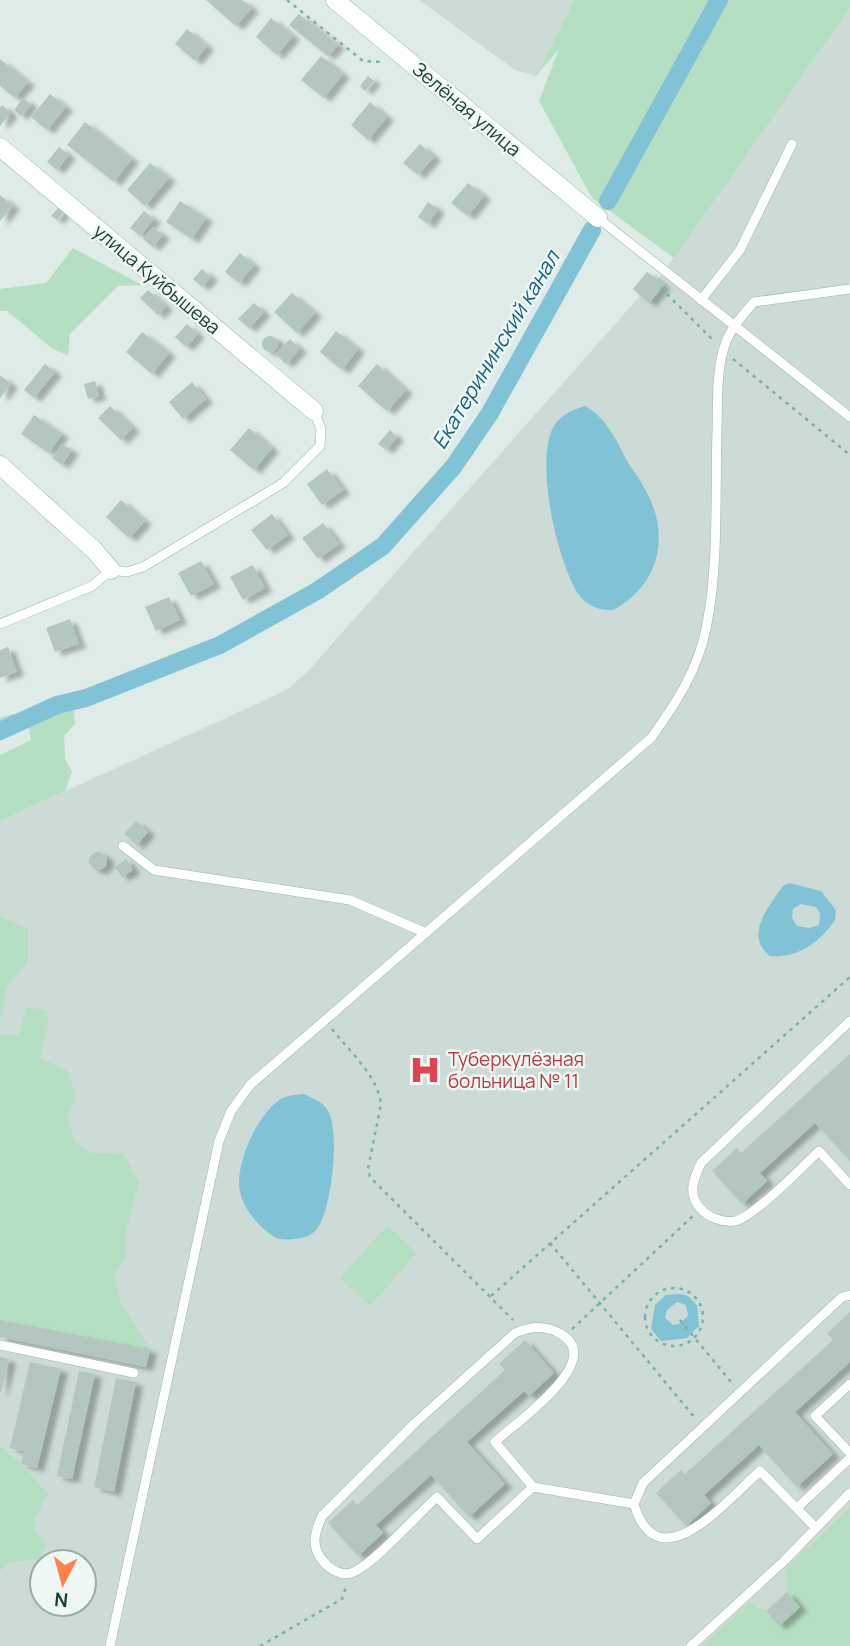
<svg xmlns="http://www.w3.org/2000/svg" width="850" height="1646" viewBox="0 0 850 1646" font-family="Manrope,sans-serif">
	<defs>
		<filter id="shadow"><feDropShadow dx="7" dy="4" stdDeviation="2" flood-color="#0004"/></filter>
	</defs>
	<rect width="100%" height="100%" fill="#deebe6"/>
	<path fill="#ccdbd5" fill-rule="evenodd" d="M419,0H574L536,76L515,70Z
		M850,8V1646H0V821L274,696L288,689L309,670L640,296L633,289L647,272L658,280ZM42,1562H84V1604H42Z"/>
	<path fill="#b4dfc3" d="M574,0H850V8L674,258L592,198L539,101L559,49L536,76Z
		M73,248L142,285L118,286L70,334L68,355L53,349L7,311H0V289L46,283Z
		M62,707L74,710L75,724L64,736L65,759L72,772L65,791L0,821V755L31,740L28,724C36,715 51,713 62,707Z
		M13,714L24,719L20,730L0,741V718Z
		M0,917L28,929V960L7,988L0,1022Z
		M27,1007L47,1011L48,1026L39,1058L67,1070L76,1098L67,1117L76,1143L91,1153L123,1154L139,1183L126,1230V1258L114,1275L121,1304L150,1349L0,1320V1035H19Z
		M387,1226L417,1253L370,1306L340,1278Z
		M0,1446L21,1464L48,1494L35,1518V1532L47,1544L40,1559L10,1562L0,1571Z
		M850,1508V1646H702L749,1602L766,1611L779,1626L800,1608L787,1592L786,1568Z"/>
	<path fill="#80c3d6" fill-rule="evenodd" d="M585,406C606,417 617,441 627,461C633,471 640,479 645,489C671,535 660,585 613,610C598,611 585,605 577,592C557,560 534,459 554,426C561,414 573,410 585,406Z
		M789,883L821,891L836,910L835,920C820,942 797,959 770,956C743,935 770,905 783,886ZM801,904L816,907L820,913L819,925L809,928L797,926L792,918L793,909Z
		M304,1094C312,1098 321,1101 327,1109C341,1127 332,1215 315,1231C306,1240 290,1240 278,1239C260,1229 239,1206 239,1183C239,1157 257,1117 278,1101C285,1095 295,1095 304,1094Z
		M680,1294L688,1296L697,1305L699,1326L687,1338L661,1341L651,1329L655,1305L666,1295ZM677,1302L686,1305L688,1316L679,1324L673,1325L665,1318L667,1310Z"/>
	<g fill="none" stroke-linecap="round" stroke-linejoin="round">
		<path stroke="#80c3d6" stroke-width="18" d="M608,201L719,0
			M0,731L57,705L86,698L220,645L317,591L383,546L454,466L490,413L592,230"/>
	</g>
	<path fill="#b3c6bf" filter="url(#shadow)" d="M206,0H242L252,8L236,26Z
		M299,14L338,45L328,56L289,25Z
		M271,18L293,36L277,55L256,37Z
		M187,29L207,46L195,61L175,44Z
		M321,56L343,74L324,98L301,80Z
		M0,59L28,82L15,98L0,86Z
		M368,76L374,81L365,91L360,86Z
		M50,94L66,107L47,130L31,117Z
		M23,98L31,104L21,116L14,110Z
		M370,102L387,117L368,140L351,125Z
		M2,105L11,113L0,126V107Z
		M85,122L132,159L114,182L67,145Z
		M420,144L434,157L418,175L403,163Z
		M59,147L69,155L57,170L47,162Z
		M150,163L169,178L145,206L127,190Z
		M468,183L484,196L468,216L451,203Z
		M0,195L13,206L0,221Z
		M180,201L206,218L192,239L166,222Z
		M428,202L438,209L428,224L418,217Z
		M59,207L64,211L57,220L51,216Z
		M144,211L154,219L140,236L130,228Z
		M153,227L163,235L153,247L143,239Z
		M240,253L254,265L239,283L225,272Z
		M202,269L211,277L202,287L193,279Z
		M647,272L664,285L649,303L633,289Z
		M148,290L166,306L158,315L140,298Z
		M292,293L315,313L297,333L274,312Z
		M254,303L264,312L249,328L238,319Z
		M187,324L198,334L186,347L175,337Z
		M336,331L358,349L342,370L320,352Z
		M142,332L169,353L152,374L126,352Z
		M262 344a8 8 0 1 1 16 0a8 8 0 1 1-16 0Z
		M290,339L300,349L286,364L275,354Z
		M45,364L55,372L34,398L24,390Z
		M377,364L406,390L387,411L358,386Z
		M0,375L11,384L0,398Z
		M95,381L99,396L88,399L84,384Z
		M192,382L206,399L183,419L169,402Z
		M110,406L133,428L121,440L98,418Z
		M34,415L62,434L49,453L21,434Z
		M249,428L272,448L254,470L230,450Z
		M390,430L397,437L386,450L378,444Z
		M62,444L72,450L62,465L52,458Z
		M327,469L343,490L322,505L307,484Z
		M121,500L145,521L129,538L106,517Z
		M272,514L288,535L267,550L251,530Z
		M323,523L339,544L318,559L302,538Z
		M201,561L214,584L191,596L178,573Z
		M253,565L265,588L243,600L230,577Z
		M169,597L180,620L156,631L145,607Z
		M70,619L79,644L55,652L46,628Z
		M8,647L17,672L0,678V650Z
		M136,821L148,832L137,845L124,834Z
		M89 861a9 9 0 1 1 18 0a9 9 0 1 1-18 0Z
		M126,859L133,870L122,877L115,867Z
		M850,1054V1161L815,1123L760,1173L767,1181L742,1204L712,1171L737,1148L741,1153Z
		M850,1312V1362L795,1412L833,1454L797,1487L759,1445L704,1495L711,1503L686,1526L656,1493L681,1470L685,1474L833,1340L827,1333Z
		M0,1320L150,1349L146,1367L0,1337Z
		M525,1340L554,1373L529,1396L524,1391L467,1442L505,1484L469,1517L431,1475L376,1525L383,1533L358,1556L328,1523L353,1500L357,1505L505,1370L499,1364Z
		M0,1357L9,1359L1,1392H0Z
		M30,1362L61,1369L37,1468L21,1464L24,1451L10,1448Z
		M79,1371L95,1374L72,1479L57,1476Z
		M116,1378L136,1382L114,1492L94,1487Z
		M787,1592L800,1607L779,1626L766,1611Z"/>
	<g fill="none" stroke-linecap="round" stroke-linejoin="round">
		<g stroke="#a1b3ae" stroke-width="10">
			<path id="lane" d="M598,218L850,417
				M701,300L740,250L792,144
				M0,624L92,586L111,570L127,572L143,567L283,483L320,446L321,429L314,411
				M123,846L154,870L350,900L426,933
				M850,1021L701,1163C694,1178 687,1193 700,1208C707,1217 723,1223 735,1221C754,1217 803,1166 819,1151L850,1185
				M0,1345L134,1373
				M850,1384L815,1416L850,1453
				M533,1487L495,1442C515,1423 607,1361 561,1334C545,1325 531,1326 515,1333L416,1422L322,1516C315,1532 310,1546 323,1561C329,1569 341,1576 351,1573C373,1565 418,1514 437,1497L477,1539L533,1487L634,1504
				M797,1508L850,1458
				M816,1528L760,1471C728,1499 658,1585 634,1504L643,1483L842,1297L850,1295
				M110,1646L219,1141L231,1111L250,1085L651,738C677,702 699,668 707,624C719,561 715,495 717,431C718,405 716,377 723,351C728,331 741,317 754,302L850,289
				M691,1646L784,1561L850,1493"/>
		</g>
		<g stroke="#a1b3ae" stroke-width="19">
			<path id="street" d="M335,0L598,218
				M0,147L314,411
				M0,465L94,550L111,570"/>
		</g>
		<path stroke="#7bb2a4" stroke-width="2.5" stroke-dasharray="3.5 5" stroke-linecap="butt" d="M287,0L363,61L382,62
			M661,288L713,340
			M733,359L850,455
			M332,1029C349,1051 378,1076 381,1104L368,1169L370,1177L513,1320
			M550,1243L695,1418
			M645 1317a29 29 0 1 1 58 0a29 29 0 1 1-58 0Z
			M491,1296L850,977
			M680,1320L731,1382
			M572,1329L693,1216
			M260,1646L342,1599L346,1587"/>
		<use href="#lane" stroke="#fff" stroke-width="9"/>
		<use href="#street" stroke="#fff" stroke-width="18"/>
	</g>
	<defs>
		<g id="hospital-bare" transform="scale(2.415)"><path d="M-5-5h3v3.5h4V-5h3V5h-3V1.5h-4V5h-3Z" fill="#e0444e" stroke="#eef7f3" stroke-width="2.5" paint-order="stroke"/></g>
	</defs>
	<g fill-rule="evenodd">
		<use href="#hospital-bare" x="425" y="1070"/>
	</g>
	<g text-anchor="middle" stroke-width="5" stroke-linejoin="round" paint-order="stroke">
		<g font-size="19" fill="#1e3c36" stroke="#eef7f3">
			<text transform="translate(467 109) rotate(40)" y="7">Зелёная улица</text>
			<text transform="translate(157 279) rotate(40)" y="7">улица Куйбышева</text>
		</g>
		<g font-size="19" fill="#be3a42" stroke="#eef7f3" text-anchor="start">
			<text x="448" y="1066">Туберкулёзная<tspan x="448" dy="22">больница № 11</tspan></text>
		</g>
		<g font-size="21" font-style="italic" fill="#13647c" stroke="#eef7f3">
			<text transform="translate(496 350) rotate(-59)" y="7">Екатерининский канал</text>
		</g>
	</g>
	<g transform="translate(63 1583) rotate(186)"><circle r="33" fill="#eef7f3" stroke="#9baca7" stroke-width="2"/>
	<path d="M0-5L12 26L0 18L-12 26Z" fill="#fe8248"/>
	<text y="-10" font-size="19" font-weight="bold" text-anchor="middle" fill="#1e3c36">N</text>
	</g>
</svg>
